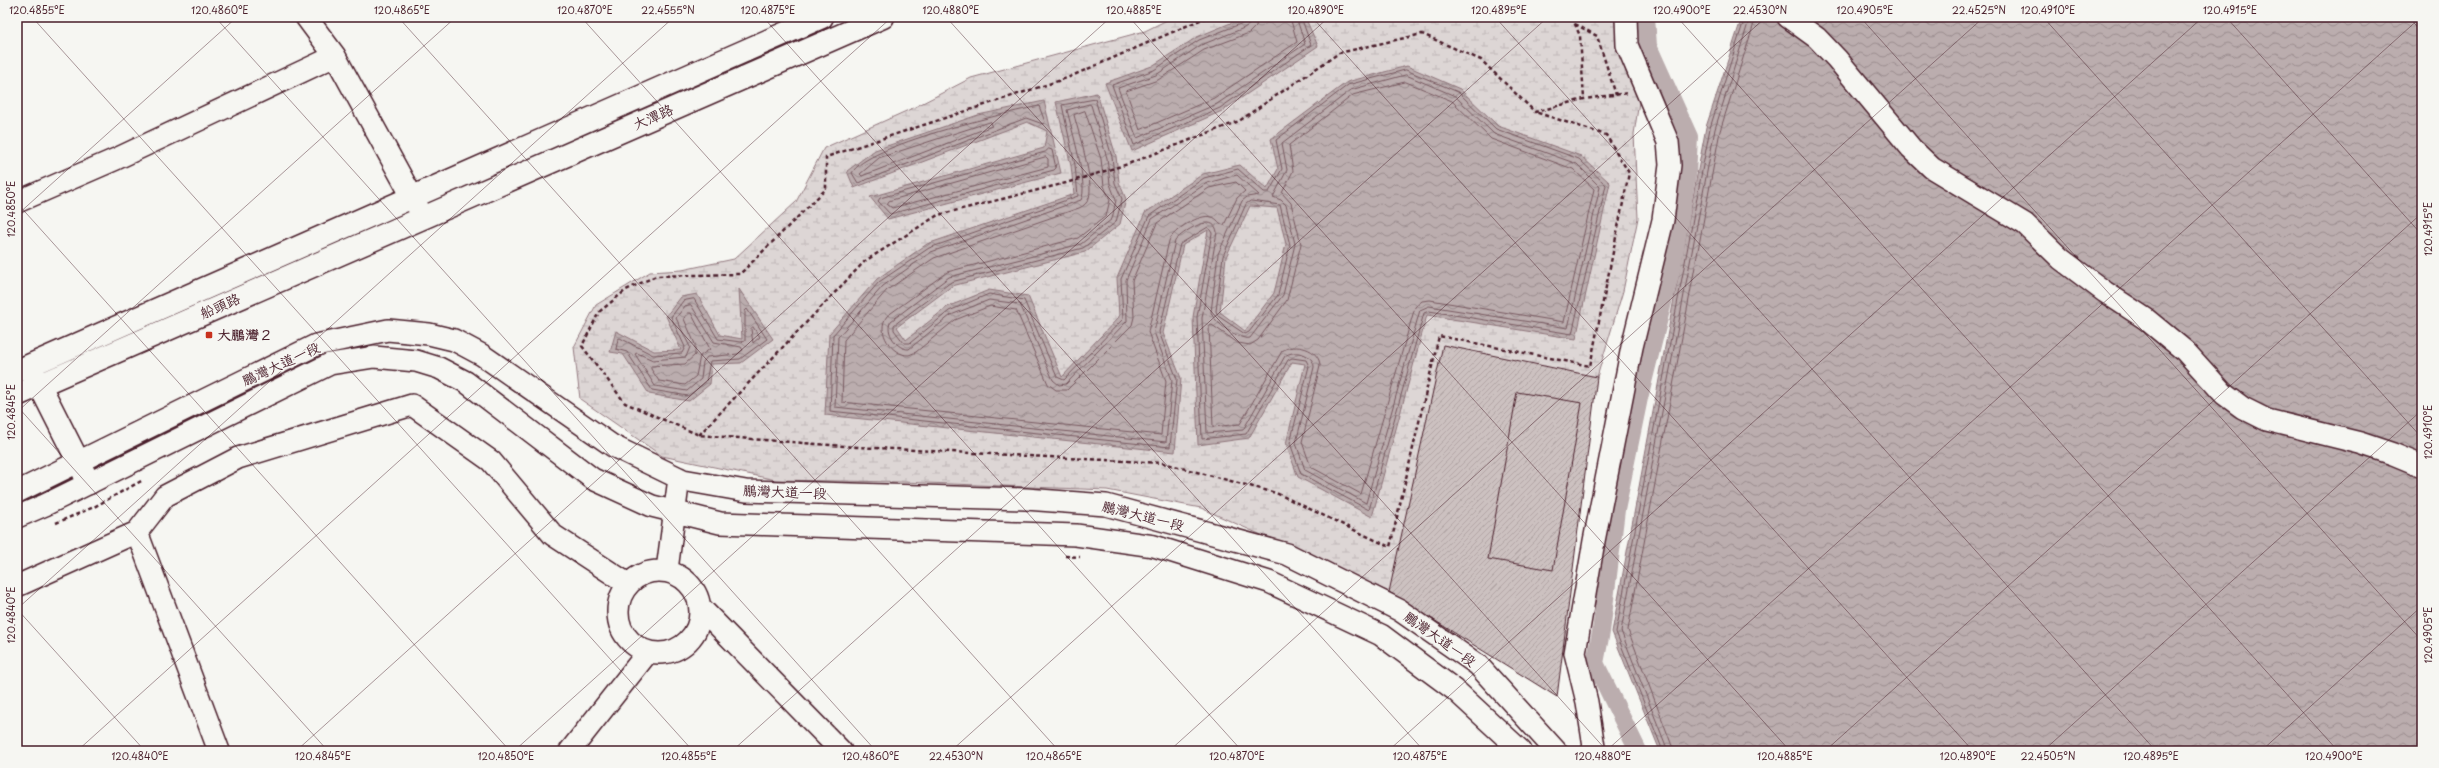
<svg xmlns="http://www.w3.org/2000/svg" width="2439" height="768" viewBox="0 0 2439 768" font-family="'Playpen Sans','LXGW WenKai TC',sans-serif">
	<defs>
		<pattern id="wetland-marsh" width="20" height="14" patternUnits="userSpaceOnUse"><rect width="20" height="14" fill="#ddd6d5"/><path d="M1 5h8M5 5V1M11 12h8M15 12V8" fill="none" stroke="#bfb7b7"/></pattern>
		<pattern id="water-waves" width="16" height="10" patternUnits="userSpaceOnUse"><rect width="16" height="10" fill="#bbadae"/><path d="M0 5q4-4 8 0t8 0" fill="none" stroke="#9a8c8e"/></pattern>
		<pattern id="building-hatch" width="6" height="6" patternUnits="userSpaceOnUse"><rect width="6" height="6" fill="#ccc1c0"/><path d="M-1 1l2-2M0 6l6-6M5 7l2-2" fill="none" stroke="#b1a5a5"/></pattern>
	</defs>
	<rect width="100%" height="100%" fill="#f6f6f2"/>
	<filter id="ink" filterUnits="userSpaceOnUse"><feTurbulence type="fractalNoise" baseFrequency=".025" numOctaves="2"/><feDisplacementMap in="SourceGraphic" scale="8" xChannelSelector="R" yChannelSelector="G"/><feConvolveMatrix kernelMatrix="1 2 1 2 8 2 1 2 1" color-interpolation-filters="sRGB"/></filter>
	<g filter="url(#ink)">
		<path fill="url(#wetland-marsh)" stroke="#947a80" d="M1173,17H1642L1648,44L1634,134L1638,218L1623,291L1597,377L1389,592L1201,508L1107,490L901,482L776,480L662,456L580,399L574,347L596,305L650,272L682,270L734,259L796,202L824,148L913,108L971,78L1145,31Z"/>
		<path fill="url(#water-waves)" stroke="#8e747a" fill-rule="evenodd" d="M1245,17H1305L1318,46L1222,111L1132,151L1105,83L1152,66L1197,37Z
			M1742,17H2422V751H1660L1612,632L1706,127Z
			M1407,66L1460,89L1498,126L1581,156L1610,183L1576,339L1427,315L1372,517L1298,477L1286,444L1305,364L1292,362L1249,438L1198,445L1193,317L1208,230L1183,245L1163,333L1181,378L1175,452L825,415L829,334L877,279L927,244L1074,194L1071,166L1056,102L1097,93L1116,156L1119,182L1126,199L1120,224L1085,252L952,286L897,327L906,340L947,307L989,290L1028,296L1062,377L1119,317L1117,278L1145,213L1203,174L1240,165L1267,189L1278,169L1271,139L1347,82ZM1250,206L1277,208L1286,244L1274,293L1245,331L1220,312L1226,257Z
			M1044,101L1061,173L888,219L870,197L1044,148L1047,131L1027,122L854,188L847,171L875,150L978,115Z
			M739,289L773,339L741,363L712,364L710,384L689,401L649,394L623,354L610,352L616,331L654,351L681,350L666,316L681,297L697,294L720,335L742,339Z"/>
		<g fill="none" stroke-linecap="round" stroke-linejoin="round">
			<path stroke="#77585f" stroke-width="1" d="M1247,17L1243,23L1199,40L1154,70L1112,85L1134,145L1220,108L1311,45L1301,17
				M1252,17L1250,24L1244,28L1201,45L1156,75L1118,88L1137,138L1217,104L1305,44L1296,17
				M1258,17L1256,26L1249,33L1204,50L1158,80L1126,91L1140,130L1214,98L1297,42L1290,17
				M1406,70L1458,92L1496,129L1579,159L1606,185L1572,334L1429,311L1424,313L1369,510L1301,474L1290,443L1309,366L1306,360L1292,358L1288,360L1246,434L1202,439L1197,317L1212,233L1208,227L1180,244L1159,332L1177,379L1170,447L830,411L833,335L879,282L929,248L1078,196L1075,165L1062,105L1095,99L1112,157L1115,183L1122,199L1116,222L1083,248L951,282L894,325V330L904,343H910L949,311L989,294L1024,300L1057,377L1064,380L1123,319L1121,279L1149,216L1204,178L1238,169L1264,192H1269L1282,169L1276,140L1348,85Z
				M1406,75L1455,96L1494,134L1577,164L1600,187L1568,328L1429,306L1420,310L1366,503L1305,470L1296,443L1314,367C1314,354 1294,349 1285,356L1243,430L1207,433L1202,318L1217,232C1214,211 1182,232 1175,241L1154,332L1172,380L1166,442L835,407L838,337L883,286L931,252L1081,200C1089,187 1071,127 1067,110L1089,104L1091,105L1107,158L1110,184L1116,200L1112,219L1081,244L949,277L891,321C884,331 897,350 909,349L951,315L989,300L1020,304L1053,380L1059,385L1066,384L1127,321L1126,280L1152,219L1207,183L1237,175L1259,195L1247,197L1242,201L1218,254L1211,312C1213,322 1240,341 1250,338L1283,295L1295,244L1286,205L1281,200L1273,197L1287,170L1282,143L1351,90Z
				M1406,82L1452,101L1491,139L1573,169L1594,189L1564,322L1430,300L1422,301L1415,307L1361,494L1311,467L1302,442L1320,366C1320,349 1295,342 1282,351L1240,424L1213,427L1209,326L1212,325L1238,343L1250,345L1258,340L1287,300L1301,244L1291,203L1282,193L1293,171L1289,145L1353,95Z
				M1039,106L1045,122L1043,124L1026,118L858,183L852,173C866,145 1006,113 1039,106Z
				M1085,111L1101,159L1104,186L1110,200L1106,216L1078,238L947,272L887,316C875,331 892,356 909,355L916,352L955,320L990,306L1016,310L1048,384L1056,390H1067L1132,325L1134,317L1132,281L1157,223L1209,188L1236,182L1245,191L1237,198L1224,225C1220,225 1217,218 1212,217C1200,213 1173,230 1169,241L1148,332L1166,381L1161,435L842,402L844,340L887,290L934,258L1079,208C1084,206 1087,203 1089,198C1094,181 1079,134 1074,115Z
				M991,122L992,126L862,176L860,174L879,158Z
				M1049,149L1052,150L1056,168L1054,170L890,214L878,201L880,198L1045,152Z
				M1046,157L1048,159V167L892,208L887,204L889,201Z
				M1251,201L1280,205L1290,245L1278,295L1249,332L1245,334L1218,316L1216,311L1223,256L1246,204Z
				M694,299L718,339L741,342L745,341V311L747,309L767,339L740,359L710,361L706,382L688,396L652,390L627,352L616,349L618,339L620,338L653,355L682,353L685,347L671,317L683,301Z
				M691,305L714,342L741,347L743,350L738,354L707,357L703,362L701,379L687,391L655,386L635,354L637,353L653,360L686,357L690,347L676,318L685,306Z
				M688,313H691L710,349L700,356L696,376L685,385L659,381L651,369V366L685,364L695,355V344L684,319Z
				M753,327L760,337L753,343L751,329Z
				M1663,751L1616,632L1710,128L1745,17
				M1668,751L1621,631L1715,129L1750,17
				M1674,751L1628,630L1720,131L1756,17"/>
			<path stroke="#bbadae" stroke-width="18" d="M1638,751L1595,663L1601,632L1616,510L1639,398L1672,266L1687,176L1689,137L1648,46L1646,17"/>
		</g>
		<path fill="url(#building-hatch)" stroke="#4a1f2b" d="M1443,345L1597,377L1557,697L1389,592Z
			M1517,392L1582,403L1553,570L1488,559Z"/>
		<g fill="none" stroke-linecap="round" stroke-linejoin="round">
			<g stroke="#4a1f2b" stroke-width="24">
				<path id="minor" d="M306,17L335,56L421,213
					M1788,17L1817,38L1837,59L1911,148L1932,168L2025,224L2061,259L2105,292L2146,319L2185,351L2224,394L2243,408L2267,420L2360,443L2393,454L2422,466
					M17,202L116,159L335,56
					M17,492L316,345L388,330L429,334L454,340L482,355L613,446L683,480L746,491L1026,499L1106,505L1287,554L1399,610L1478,665L1556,751
					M17,517L45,505L330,364L374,357L416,361L439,368L466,382L593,479L652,506L720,523L1076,535L1154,546L1269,582L1381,635L1455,690L1521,751
					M137,532L219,751
					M667,570L679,478
					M618 612a41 41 0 1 1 82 0a41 41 0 1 1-82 0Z
					M17,586L137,532L165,496L238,458L412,405L491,461L553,535L628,584
					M701,608L841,751
					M570,751L648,652
					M1592,751L1594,747L1587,702L1575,653L1594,541L1632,347L1663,220L1670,165L1668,142L1627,45L1626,17"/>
			</g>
			<g stroke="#4a1f2b" stroke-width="25">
				<path id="major" d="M17,371L822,17
					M33,372L89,483
					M17,395L883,17"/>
			</g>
			<path stroke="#4a1f2b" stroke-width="2.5" stroke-dasharray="4 3" stroke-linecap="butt" d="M1207,17L1067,78L826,157V189L740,274L656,276L626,290L599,312L582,346L625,403L699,435L856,447L1163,463L1276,493L1390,547L1439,336L1590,366L1629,173L1606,135L1535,112
				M1572,17L1580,36L1584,99
				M1575,24L1597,36L1616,95
				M699,435L865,261L938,215L1066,183L1128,164L1239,121L1339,53L1422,34L1481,60L1535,112L1584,99L1628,93
				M56,523L94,507L143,480
				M1065,556L1080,557"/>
			<use href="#minor" stroke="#f6f6f2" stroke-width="21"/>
			<use href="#major" stroke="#f6f6f2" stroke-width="22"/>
		</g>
	</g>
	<path fill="none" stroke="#4a1f2b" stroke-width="1" stroke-opacity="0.45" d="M32,17L693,751M215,17L876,751M398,17L1059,751M581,17L1242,751M763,17L1424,751M946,17L1607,751M1129,17L1790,751M1312,17L1973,751M1495,17L2156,751M1677,17L2338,751M1860,17L2422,641M2043,17L2422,438M2226,17L2422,235M2409,17L2422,32M17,19L19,17M17,203L510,751M17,215L237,17M17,406L328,751M17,412L456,17M17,609L145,751M17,609L674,17M77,751L892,17M296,751L1111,17M514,751L1329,17M732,751L1548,17M951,751L1766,17M1169,751L1984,17M1388,751L2203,17M1606,751L2421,17M1825,751L2422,213M2043,751L2422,410M2261,751L2422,606"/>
	<rect fill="#c8321e" stroke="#f6f6f2" stroke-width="1.5" x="205" y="331" width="8" height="8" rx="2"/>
	<g text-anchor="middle" stroke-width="3" stroke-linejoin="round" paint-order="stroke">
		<g font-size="14" fill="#4a1f2b" stroke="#f6f6f2">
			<text transform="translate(653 117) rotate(-24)" y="5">大潭路</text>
			<text transform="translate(220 306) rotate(-24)" y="5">船頭路</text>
			<text transform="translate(281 364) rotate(-25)" y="5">鵬灣大道一段</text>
			<text transform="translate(785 492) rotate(2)" y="5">鵬灣大道一段</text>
			<text transform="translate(1143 516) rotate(14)" y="5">鵬灣大道一段</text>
			<text transform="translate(1440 639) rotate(35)" y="5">鵬灣大道一段</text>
		</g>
		<g font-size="14" font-weight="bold" fill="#4a1f2b" stroke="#f6f6f2" text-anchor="start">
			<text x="217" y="340">大鵬灣２</text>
		</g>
	</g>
	<rect width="2439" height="768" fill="none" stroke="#f6f6f2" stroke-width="44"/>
	<rect x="22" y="22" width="2395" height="724" fill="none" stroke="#4a1f2b" stroke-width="1.5"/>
	<g font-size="10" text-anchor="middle" fill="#4a1f2b">
		<text x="37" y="14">120.4855°E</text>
		<text x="220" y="14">120.4860°E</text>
		<text x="402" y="14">120.4865°E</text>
		<text x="585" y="14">120.4870°E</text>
		<text x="668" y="14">22.4555°N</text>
		<text x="768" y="14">120.4875°E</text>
		<text x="951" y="14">120.4880°E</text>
		<text x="1134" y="14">120.4885°E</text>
		<text x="1316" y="14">120.4890°E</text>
		<text x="1499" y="14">120.4895°E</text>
		<text x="1682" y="14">120.4900°E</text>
		<text x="1760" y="14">22.4530°N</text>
		<text x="1865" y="14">120.4905°E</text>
		<text x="1979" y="14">22.4525°N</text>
		<text x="2048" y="14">120.4910°E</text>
		<text x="2230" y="14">120.4915°E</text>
		<text transform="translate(11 209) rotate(-90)" y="4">120.4850°E</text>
		<text transform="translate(2428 229) rotate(-90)" y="4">120.4915°E</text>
		<text transform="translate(11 412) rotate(-90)" y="4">120.4845°E</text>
		<text transform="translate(2428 432) rotate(-90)" y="4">120.4910°E</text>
		<text transform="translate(11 615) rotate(-90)" y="4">120.4840°E</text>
		<text transform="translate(2428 635) rotate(-90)" y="4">120.4905°E</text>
		<text x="140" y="760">120.4840°E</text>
		<text x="323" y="760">120.4845°E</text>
		<text x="506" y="760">120.4850°E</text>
		<text x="689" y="760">120.4855°E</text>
		<text x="871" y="760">120.4860°E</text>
		<text x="956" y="760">22.4530°N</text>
		<text x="1054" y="760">120.4865°E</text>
		<text x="1237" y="760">120.4870°E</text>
		<text x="1420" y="760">120.4875°E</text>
		<text x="1603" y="760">120.4880°E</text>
		<text x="1785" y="760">120.4885°E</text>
		<text x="1968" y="760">120.4890°E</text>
		<text x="2048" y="760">22.4505°N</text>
		<text x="2151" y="760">120.4895°E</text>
		<text x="2334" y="760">120.4900°E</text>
	</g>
</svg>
